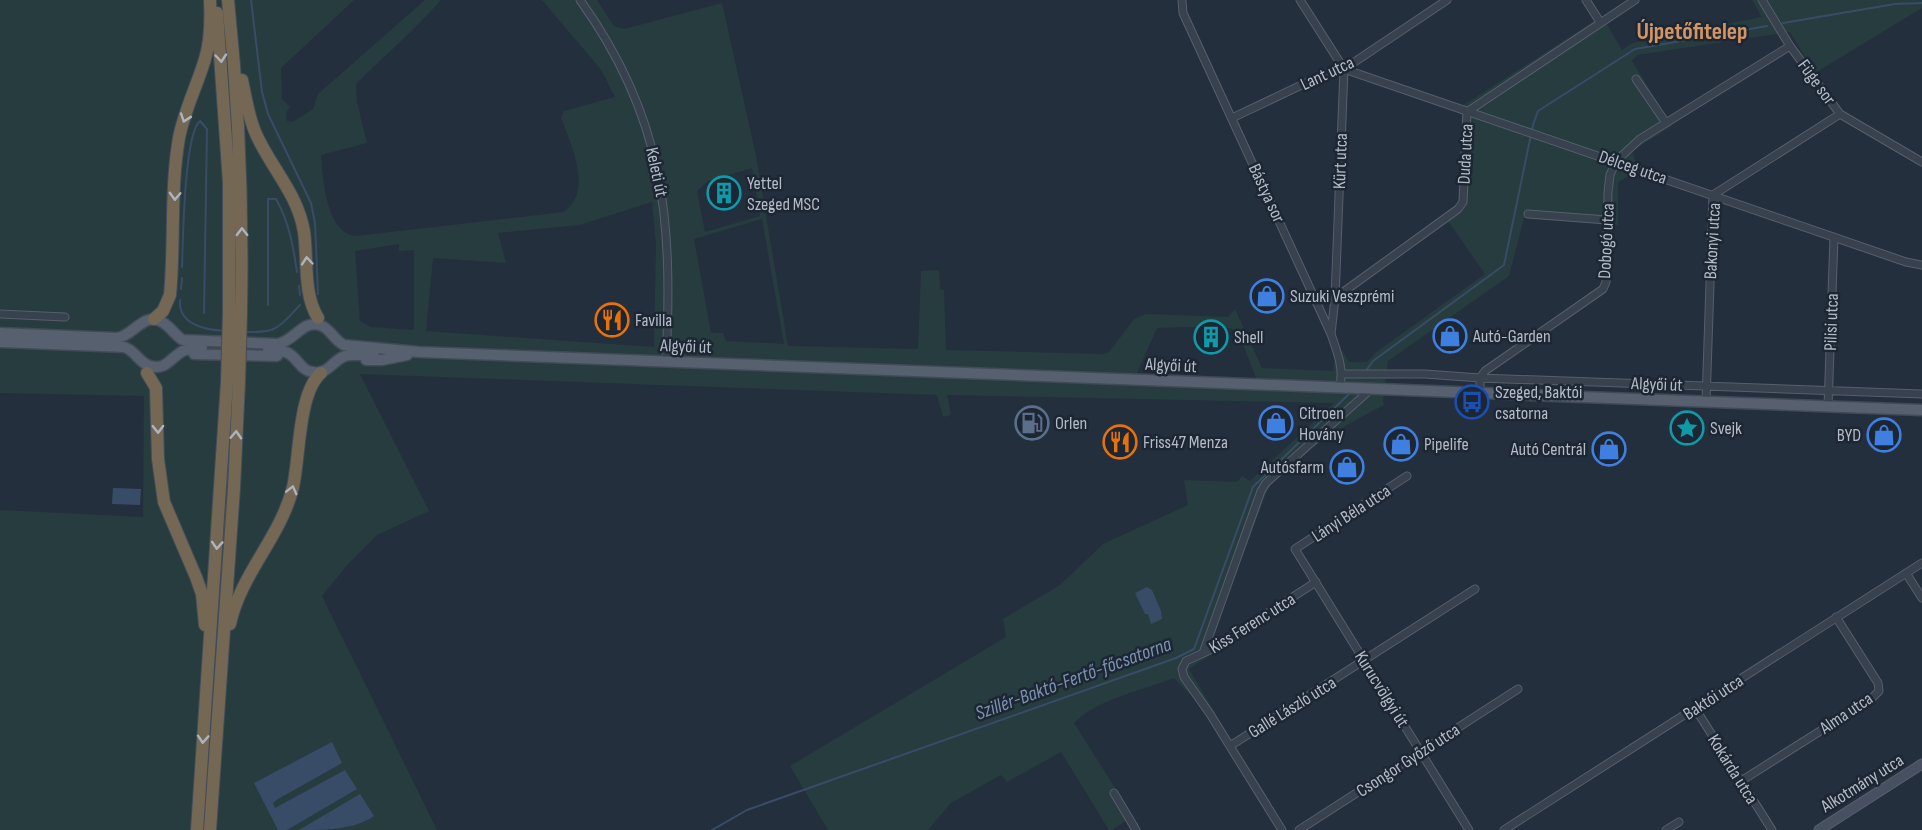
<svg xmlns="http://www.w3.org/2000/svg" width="1922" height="830" viewBox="0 0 1922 830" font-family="'Sofia Sans Condensed',sans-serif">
	<rect width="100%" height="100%" fill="#242f3e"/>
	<path fill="#263c3f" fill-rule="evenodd" d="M0,0H354L281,68L282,99L290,107L286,113L287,121L293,122L313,109L318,94L425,0H441C415,30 384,56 356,84L357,102L367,143L321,155C323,179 326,233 356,236L563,212C594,194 571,143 561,118L564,111L615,97L602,71L542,0H597L614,26L624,29L722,3L756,156L788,346L918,349L921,271L939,270L940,289L944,290L946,350L1103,354L1109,352L1134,319L1146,314L1228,317L1235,309L1262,368L1333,371L1334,363L1342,350L1349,362H1367L1375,353L1485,274L1444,215L1458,205L1462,106L1602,16L1622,50L1632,43L1762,17L1752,0H1922V8L1815,73L1790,32L1637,55L1632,61L1672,126L1632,151L1635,161L1631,175L1618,182V225L1524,218L1509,276L1388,361L1383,401L1384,405C1343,426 1299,452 1268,488L1208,648L1212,654L1189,669L1237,750L1230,755L1199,704L1174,678C1146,689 1095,700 1074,723L1133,816L1112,830H1109L1061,752L1007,782L1001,775L951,803L928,830H828L790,766L1006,637L1003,619L1060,585L1103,544L1188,505L1184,480L1237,482L1242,476L1250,481L1334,403L947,395L951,415L943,417L937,395L360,374L429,511L377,535L348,564L322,596L437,830H0V510L143,517L144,396L0,393ZM752,168L760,216L705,232L697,191L708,181ZM652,202L656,245L654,347L426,331L433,258L506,263L498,233L579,225ZM762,219L784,344L726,341L723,333H711L694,239ZM399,244V251L414,250V330L371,327L360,321L355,251ZM1187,327L1230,328L1238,332L1256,378L1137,373L1157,328Z"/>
	<path fill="#394c67" d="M113,488L141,489L140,505L112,504Z
		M1147,587L1152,590L1161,611L1162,619L1151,624L1148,614H1145L1135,593Z
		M332,742L342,763L278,799L273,803L275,808L345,770L357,789L287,830H278L254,783Z
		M360,794L374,816C354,830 325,830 299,830Z"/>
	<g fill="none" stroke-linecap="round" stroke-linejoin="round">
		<path stroke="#394c67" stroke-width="2" d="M251,0L262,92L268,114L311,203L315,223L318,294
			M1783,23L1895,4L1922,3
			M182,267C183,242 184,134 200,121L207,129L204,313
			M299,286L300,295
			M181,289L182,278
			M180,300C178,325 206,330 225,331
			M268,305V199H276C289,222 293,245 297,272
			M246,332C278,333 279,327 300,305
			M1365,372L1373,361L1504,265L1533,125L1538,111L1635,49L1767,26
			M712,830L747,810L1176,658L1194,649L1253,487L1351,392"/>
		<g stroke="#565f6c" stroke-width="9">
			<path id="street" d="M580,0C665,118 673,221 666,362
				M1182,0L1183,13L1331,334C1337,352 1345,370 1339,389
				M1300,0L1344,69L1335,298L1331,334
				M1586,0L1600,22
				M1762,0L1790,46L1840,114L1922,162
				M1344,69L1906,262L1922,265
				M1636,79L1666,123
				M1232,118L1331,71L1344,69L1447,0
				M1528,214L1607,220
				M1335,298L1458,209L1463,202L1467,112L1635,0
				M0,314L65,317
				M1342,374H1425L1480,378L1922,394
				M1480,395V378L1485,371L1603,289L1606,282L1608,192L1610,175L1616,161L1640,139L1790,46
				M1706,402L1713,195L1840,114
				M1828,407L1834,237
				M1407,476L1295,549L1469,830
				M1906,573L1922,598
				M1203,653L1261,491L1266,483L1370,390
				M1695,708L1772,830
				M1230,746L1475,589
				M1741,781L1871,699L1879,691L1878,683L1836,617
				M1114,793L1136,830
				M1282,830L1210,714L1184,677L1182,669L1186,661L1212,649L1316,582
				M1299,830L1518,689
				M1504,830L1922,563
				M1666,830L1679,822"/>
		</g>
		<g stroke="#565f6c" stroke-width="11">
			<path id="secondary" d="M1819,830L1922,764"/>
		</g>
		<g stroke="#414a57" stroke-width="13">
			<path id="primary" d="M0,333L117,338C133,336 143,313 160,321C170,325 174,335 183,340L278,344C295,341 303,318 322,326C331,330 335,341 344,345L419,352L1922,410
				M0,342L124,347C135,350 139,363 150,366C166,371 171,357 183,351C189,348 195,348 202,348
				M268,350C276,350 285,350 291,355C299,361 302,371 313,372C328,375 333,360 345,356C354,354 365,355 374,355
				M194,354L277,356
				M366,360H382L407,355"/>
		</g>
		<g stroke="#434c59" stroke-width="14">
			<path id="highway" d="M228,0C239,104 243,208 241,312
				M217,13L229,183V312
				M242,80C246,98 248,116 256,134C271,168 298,194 304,232C308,260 303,294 318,318
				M154,319L163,311L170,295C175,244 170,189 179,138C184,111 197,86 205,59C211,40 211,20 210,0
				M147,373L156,388L158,459L164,502L196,577L202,594L205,625
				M230,624C241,573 281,537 293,487C300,456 298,393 321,373
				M197,830L227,382
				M210,830L234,488L239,382"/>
		</g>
		<use href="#street" stroke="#38414e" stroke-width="7"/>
		<use href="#secondary" stroke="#465061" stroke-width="9"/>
		<use href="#primary" stroke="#56606e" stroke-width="10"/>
		<use href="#highway" stroke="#746855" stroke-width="12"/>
		<g stroke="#434c59" stroke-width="14" stroke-linecap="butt">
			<path id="highway-bridge" d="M227,382L229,312
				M239,382L241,312"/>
		</g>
		<use href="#highway-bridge" stroke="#746855" stroke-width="12"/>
	</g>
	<defs><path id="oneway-chevron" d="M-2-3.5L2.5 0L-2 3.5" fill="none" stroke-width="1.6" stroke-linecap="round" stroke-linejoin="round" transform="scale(1.5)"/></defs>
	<g stroke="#aeb4bd">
		<use href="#oneway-chevron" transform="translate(221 58) rotate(85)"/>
		<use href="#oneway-chevron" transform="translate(185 118) rotate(109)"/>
		<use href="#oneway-chevron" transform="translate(175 196) rotate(92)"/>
		<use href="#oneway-chevron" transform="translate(242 232) rotate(-91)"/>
		<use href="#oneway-chevron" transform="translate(307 261) rotate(-95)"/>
		<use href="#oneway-chevron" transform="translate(158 429) rotate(89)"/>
		<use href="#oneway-chevron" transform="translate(236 435) rotate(-87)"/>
		<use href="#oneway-chevron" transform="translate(292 490) rotate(-76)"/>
		<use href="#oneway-chevron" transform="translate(217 545) rotate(94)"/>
		<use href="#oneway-chevron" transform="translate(203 739) rotate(94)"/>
	</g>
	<defs>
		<g id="building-ring" transform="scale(1.725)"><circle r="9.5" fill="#1d2633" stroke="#0f9aa8" stroke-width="1.5"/><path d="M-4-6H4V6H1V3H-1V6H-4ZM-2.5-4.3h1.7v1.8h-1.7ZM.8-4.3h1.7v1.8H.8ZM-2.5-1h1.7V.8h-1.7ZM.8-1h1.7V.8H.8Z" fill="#0f9aa8"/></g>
		<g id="shop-ring" transform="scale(1.725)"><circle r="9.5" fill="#1d2633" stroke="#3f7fe0" stroke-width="1.5"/><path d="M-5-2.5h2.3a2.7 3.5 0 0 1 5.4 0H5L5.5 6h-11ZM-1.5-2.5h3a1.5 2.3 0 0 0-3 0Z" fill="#3f7fe0"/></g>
		<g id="restaurant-ring" transform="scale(1.725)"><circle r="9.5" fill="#1d2633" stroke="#e8710a" stroke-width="1.5"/><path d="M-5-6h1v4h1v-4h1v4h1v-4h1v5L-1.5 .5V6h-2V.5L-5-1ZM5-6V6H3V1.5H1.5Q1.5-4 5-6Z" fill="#e8710a"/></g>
		<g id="bus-ring" transform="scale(1.725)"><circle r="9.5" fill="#1d2633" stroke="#1a4fb4" stroke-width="1.5"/><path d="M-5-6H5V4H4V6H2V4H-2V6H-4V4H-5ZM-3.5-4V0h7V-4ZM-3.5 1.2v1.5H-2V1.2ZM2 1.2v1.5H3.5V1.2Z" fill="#1a4fb4"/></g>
		<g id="fuel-ring" transform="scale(1.725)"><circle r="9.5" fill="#1d2633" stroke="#5c6f8a" stroke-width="1.5"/><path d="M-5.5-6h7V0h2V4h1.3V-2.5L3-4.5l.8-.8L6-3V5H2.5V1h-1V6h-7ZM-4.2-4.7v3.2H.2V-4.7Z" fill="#5c6f8a"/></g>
		<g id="sight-ring" transform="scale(1.725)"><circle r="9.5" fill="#1d2633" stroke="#0f9aa8" stroke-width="1.5"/><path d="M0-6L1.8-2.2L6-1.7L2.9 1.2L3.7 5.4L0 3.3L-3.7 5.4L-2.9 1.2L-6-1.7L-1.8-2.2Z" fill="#0f9aa8"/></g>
	</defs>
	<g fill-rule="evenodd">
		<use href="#building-ring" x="724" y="193"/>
		<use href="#shop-ring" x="1267" y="296"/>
		<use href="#restaurant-ring" x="612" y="320"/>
		<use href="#shop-ring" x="1450" y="336"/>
		<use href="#building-ring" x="1211" y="337"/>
		<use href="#bus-ring" x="1472" y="402"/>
		<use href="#fuel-ring" x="1032" y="423"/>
		<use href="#shop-ring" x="1276" y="423"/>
		<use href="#sight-ring" x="1687" y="428"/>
		<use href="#shop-ring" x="1884" y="435"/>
		<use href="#restaurant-ring" x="1120" y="442"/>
		<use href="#shop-ring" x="1401" y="444"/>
		<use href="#shop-ring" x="1609" y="449"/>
		<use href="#shop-ring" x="1347" y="467"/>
	</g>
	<g text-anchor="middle" stroke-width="5" stroke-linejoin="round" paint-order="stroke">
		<g font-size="18" fill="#b4bcc9" stroke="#1d2633">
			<text transform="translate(1327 73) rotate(-25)" y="6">Lant utca</text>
			<text transform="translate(1817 82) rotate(54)" y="6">Füge sor</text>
			<text transform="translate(1465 154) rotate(-87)" y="6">Duda utca</text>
			<text transform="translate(1340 161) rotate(-88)" y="6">Kürt utca</text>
			<text transform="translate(1633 167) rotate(19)" y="6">Délceg utca</text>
			<text transform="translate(657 172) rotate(78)" y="6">Keleti út</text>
			<text transform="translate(1267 193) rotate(65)" y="6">Bástya sor</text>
			<text transform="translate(1606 241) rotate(-87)" y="6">Dobogó utca</text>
			<text transform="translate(1712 241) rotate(-87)" y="6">Bakonyi utca</text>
			<text transform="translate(1831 322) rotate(-88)" y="6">Pilisi utca</text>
			<text transform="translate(686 346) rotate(2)" y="6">Algyői út</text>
			<text transform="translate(1171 365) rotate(3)" y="6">Algyői út</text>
			<text transform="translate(1657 384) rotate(2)" y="6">Algyői út</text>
			<text transform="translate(1351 513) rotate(-33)" y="6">Lányi Béla utca</text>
			<text transform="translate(1252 623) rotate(-32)" y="6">Kiss Ferenc utca</text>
			<text transform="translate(1382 689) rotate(58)" y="6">Kurucvölgyi út</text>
			<text transform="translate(1713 697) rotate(-33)" y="6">Baktói utca</text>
			<text transform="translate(1292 707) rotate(-32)" y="6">Gallé László utca</text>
			<text transform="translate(1846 713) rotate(-34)" y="6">Alma utca</text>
			<text transform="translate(1408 760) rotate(-33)" y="6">Csongor Győző utca</text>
			<text transform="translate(1733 769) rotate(58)" y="6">Kokárda utca</text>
			<text transform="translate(1862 783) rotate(-32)" y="6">Alkotmány utca</text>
		</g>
		<g font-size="18" fill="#b4bcc9" stroke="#1d2633" text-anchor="start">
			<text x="747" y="189">Yettel<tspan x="747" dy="21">Szeged MSC</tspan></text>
			<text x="1290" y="302">Suzuki Veszprémi</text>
			<text x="635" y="326">Favilla</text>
			<text x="1473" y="342">Autó-Garden</text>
			<text x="1234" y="343">Shell</text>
			<text x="1495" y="398">Szeged, Baktói<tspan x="1495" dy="21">csatorna</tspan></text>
			<text x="1299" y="419">Citroen<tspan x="1299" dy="21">Hovány</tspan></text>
			<text x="1055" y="429">Orlen</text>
			<text x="1710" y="434">Svejk</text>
			<text x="1861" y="441" text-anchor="end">BYD</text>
			<text x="1143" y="448">Friss47 Menza</text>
			<text x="1424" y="450">Pipelife</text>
			<text x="1586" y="455" text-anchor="end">Autó Centrál</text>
			<text x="1324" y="473" text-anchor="end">Autósfarm</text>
		</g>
		<g font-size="20" font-style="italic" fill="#7c92b1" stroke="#1d2633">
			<text transform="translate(1073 678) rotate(-20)" y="7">Szillér-Baktó-Fertő-főcsatorna</text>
		</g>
		<g font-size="24" font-weight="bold" fill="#d59563" stroke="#1d2633">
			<text x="1692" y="39">Újpetőfitelep</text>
		</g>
	</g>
</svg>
